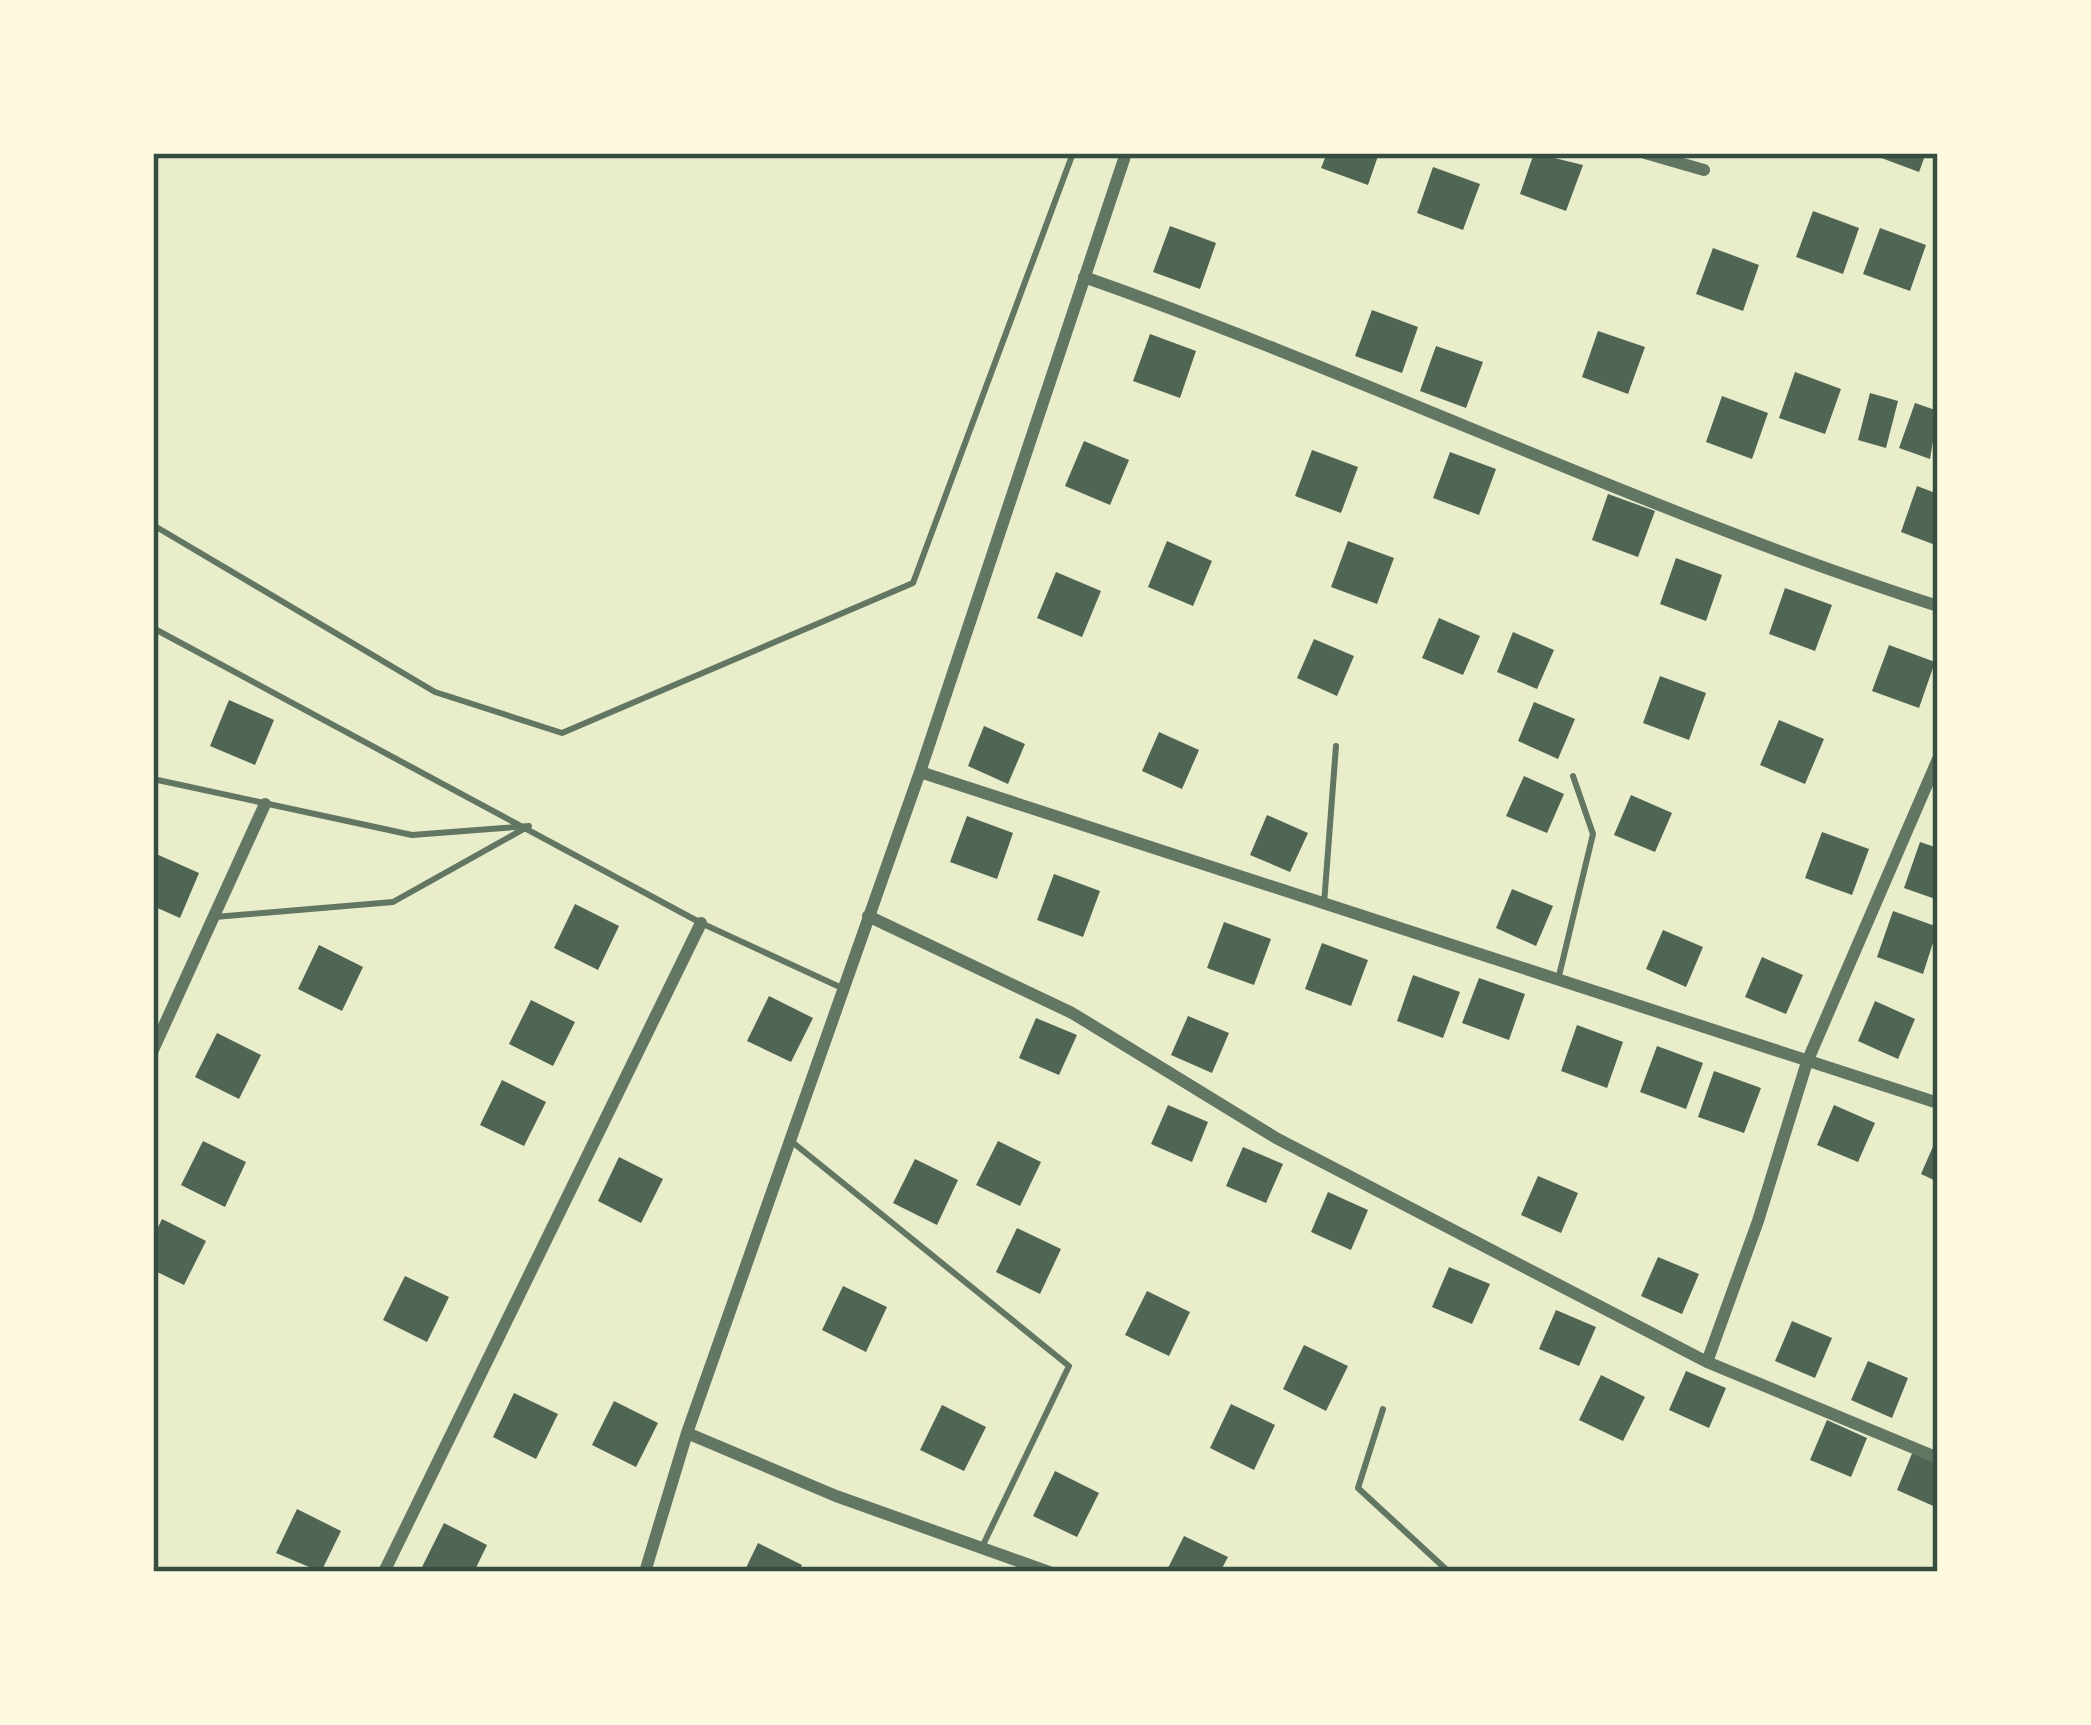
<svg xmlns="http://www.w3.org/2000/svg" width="2091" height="1725" viewBox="0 0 2091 1725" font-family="'PT Sans',sans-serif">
	<rect width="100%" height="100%" fill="#e9edc9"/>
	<path fill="#4f6655" d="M1327,153H1379L1368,185L1321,168Z
		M1534,153L1583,165L1566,211L1520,194Z
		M1868,153H1926L1919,172Z
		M1433,167L1480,184L1463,230L1417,213Z
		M1813,211L1859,228L1843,274L1796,257Z
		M1170,226L1216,243L1200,289L1153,272Z
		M1880,228L1926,245L1910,291L1863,274Z
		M1713,248L1759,265L1743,311L1696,294Z
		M1372,310L1418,327L1402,373L1355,356Z
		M1598,331L1645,347L1628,394L1582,377Z
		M1150,334L1196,351L1180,398L1133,381Z
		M1436,346L1483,362L1466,408L1420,391Z
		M1795,372L1841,389L1825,434L1779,418Z
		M1870,393L1898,401L1886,448L1858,440Z
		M1722,396L1768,413L1752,459L1706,442Z
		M1915,403L1938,411L1930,459L1899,448Z
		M1084,441L1129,460L1110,505L1065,486Z
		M1312,450L1358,467L1341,513L1295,496Z
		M1450,452L1496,469L1479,515L1433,498Z
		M1917,486L1938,494V546L1901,532Z
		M1608,494L1655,511L1638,557L1592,540Z
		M1167,541L1212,561L1193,606L1148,587Z
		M1348,541L1394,558L1377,604L1331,587Z
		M1676,558L1722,575L1706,621L1660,604Z
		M1056,572L1101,591L1082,637L1037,618Z
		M1785,588L1832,605L1815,651L1769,634Z
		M1439,618L1480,636L1463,675L1422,658Z
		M1513,632L1554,650L1537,689L1497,672Z
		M1314,639L1354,656L1337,696L1297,678Z
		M1889,645L1935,662L1919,708L1872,691Z
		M1660,676L1706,693L1689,740L1643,723Z
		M229,700L274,720L255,765L210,746Z
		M1534,702L1575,719L1558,759L1518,741Z
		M1779,720L1824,739L1805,784L1760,765Z
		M984,726L1025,744L1008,784L968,766Z
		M1159,732L1199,750L1182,789L1142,771Z
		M1524,776L1564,794L1547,833L1506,816Z
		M1631,795L1672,813L1655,852L1614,835Z
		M1267,815L1308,833L1290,872L1250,855Z
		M967,816L1013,833L997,879L950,862Z
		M1822,832L1869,849L1852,895L1805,878Z
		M1920,842L1938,848V900L1904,888Z
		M154,853L199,873L180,918L153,906Z
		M1054,874L1100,891L1083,937L1037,920Z
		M1512,889L1553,906L1536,946L1496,928Z
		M575,904L619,926L598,970L554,948Z
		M1893,911L1938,927L1923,974L1877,957Z
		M1224,922L1271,939L1254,985L1207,968Z
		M1663,930L1703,947L1686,987L1646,969Z
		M1322,943L1368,960L1351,1006L1305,989Z
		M319,945L363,967L342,1011L298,989Z
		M1762,957L1803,975L1786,1014L1745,997Z
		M1413,975L1460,992L1443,1038L1397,1021Z
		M1479,978L1525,994L1509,1040L1462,1023Z
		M769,996L813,1018L791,1062L747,1041Z
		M531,1000L575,1022L553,1066L509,1044Z
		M1875,1001L1915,1019L1898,1059L1858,1041Z
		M1188,1016L1229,1033L1212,1073L1171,1055Z
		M1036,1018L1077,1035L1059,1075L1019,1058Z
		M1577,1025L1623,1042L1607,1088L1561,1071Z
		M217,1033L261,1055L239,1099L195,1077Z
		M1657,1046L1703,1063L1686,1109L1640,1092Z
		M1714,1071L1761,1088L1744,1133L1698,1117Z
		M502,1080L546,1102L524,1146L480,1125Z
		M1168,1105L1208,1122L1192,1162L1151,1144Z
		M1834,1105L1875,1123L1858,1162L1817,1145Z
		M1938,1135V1182L1921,1174Z
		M203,1141L246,1162L225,1207L181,1185Z
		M998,1141L1041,1162L1020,1206L976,1185Z
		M1243,1147L1283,1164L1266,1203L1226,1186Z
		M619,1157L663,1179L641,1223L598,1201Z
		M915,1159L958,1180L937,1225L893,1203Z
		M1538,1176L1578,1193L1561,1233L1521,1215Z
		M1328,1192L1368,1210L1351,1250L1311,1232Z
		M162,1219L206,1241L184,1285L153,1270V1238Z
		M1017,1228L1061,1249L1040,1294L996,1272Z
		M1658,1257L1699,1274L1682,1314L1641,1296Z
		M1449,1267L1490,1284L1472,1324L1432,1307Z
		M405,1276L449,1297L427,1342L383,1320Z
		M843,1286L887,1307L866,1352L822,1330Z
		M1147,1291L1190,1312L1169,1356L1125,1335Z
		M1556,1310L1596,1327L1579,1366L1539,1349Z
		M1792,1321L1832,1338L1815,1378L1775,1361Z
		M1304,1345L1348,1366L1326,1411L1283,1389Z
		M1868,1361L1908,1378L1892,1418L1851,1400Z
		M1686,1371L1726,1388L1709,1428L1669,1410Z
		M1601,1375L1645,1397L1623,1441L1579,1420Z
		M514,1393L558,1414L536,1459L493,1437Z
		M614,1401L658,1423L636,1467L592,1445Z
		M1231,1404L1275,1425L1254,1470L1210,1448Z
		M942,1405L986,1427L964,1471L920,1450Z
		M1827,1420L1867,1438L1851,1477L1810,1460Z
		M1913,1451L1938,1461V1508L1897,1490Z
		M1055,1471L1099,1493L1077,1537L1033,1516Z
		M297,1509L341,1531L321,1572L276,1553Z
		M444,1523L487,1545L474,1572L422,1567Z
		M1184,1536L1228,1557L1220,1572H1166Z
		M758,1543L802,1565L799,1572H744Z"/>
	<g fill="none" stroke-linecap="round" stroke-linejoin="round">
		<path stroke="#617663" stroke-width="6" d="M153,525L435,692L562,733L913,583L1073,153
			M153,628L701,923L842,988
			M153,779L412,835L529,826L393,902L215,917
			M1324,904L1336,746
			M1558,980L1593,834L1573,776
			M791,1141L1069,1366L983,1545
			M1383,1409L1358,1488L1449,1572"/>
		<path stroke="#617663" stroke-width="12" d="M1645,153L1704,170
			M1084,277C1372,378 1647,513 1938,606
			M920,772L1938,1103
			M868,916L1072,1013L1276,1138L1707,1362L1938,1458
			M153,1050L265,804
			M1707,1362L1758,1221L1807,1062L1938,759
			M687,1433L836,1496L1049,1572
			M384,1572L701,923
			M645,1572L687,1433L920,772L1126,153"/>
	</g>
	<rect width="2091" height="1725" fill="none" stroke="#fefae0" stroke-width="312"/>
	<rect x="156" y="156" width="1779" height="1413" fill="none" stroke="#344e41" stroke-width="4.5"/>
</svg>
